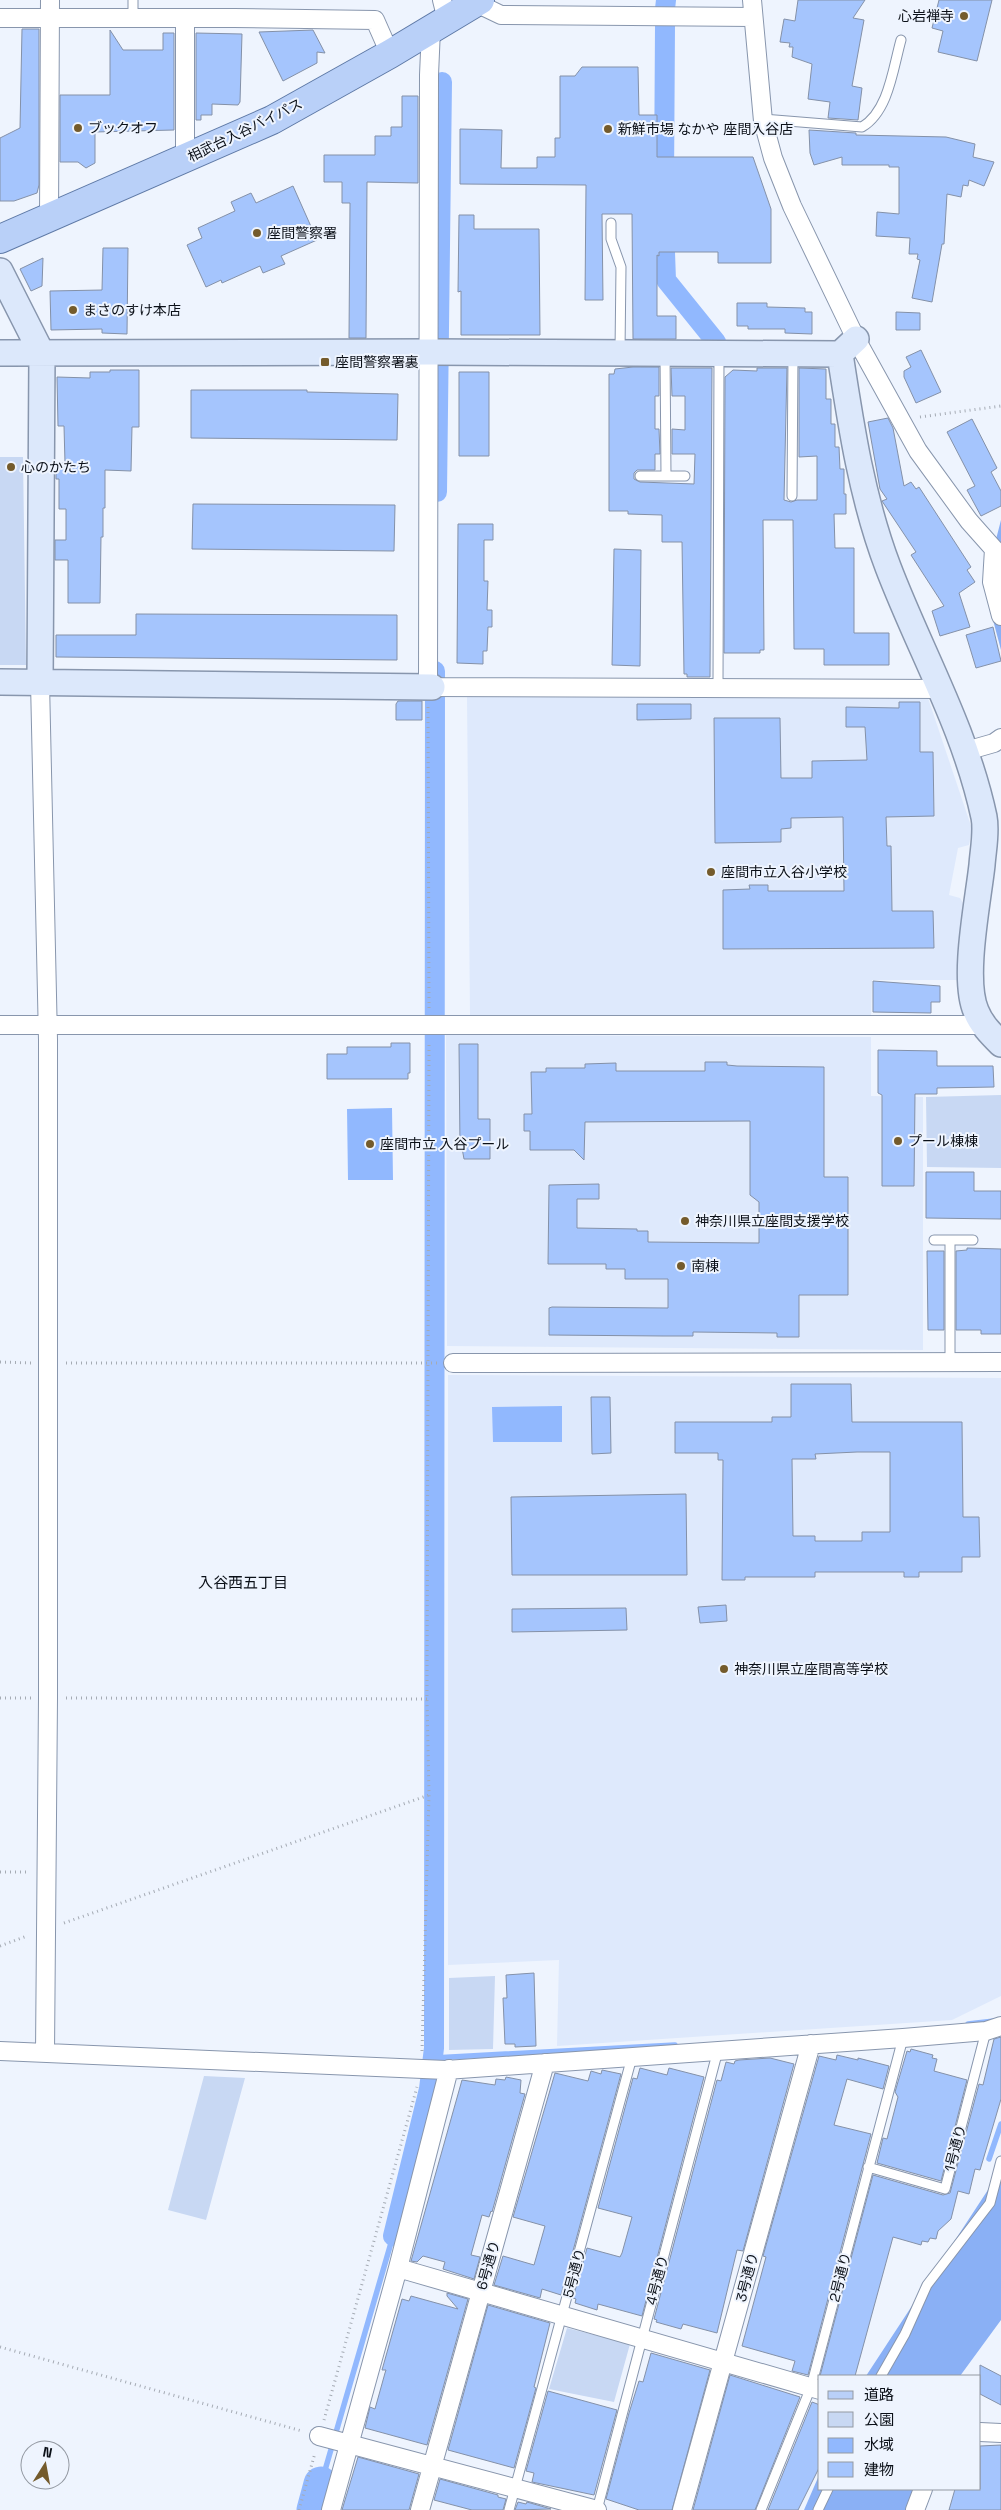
<svg xmlns="http://www.w3.org/2000/svg" width="1001" height="2510" viewBox="0 0 1001 2510" font-family="'Space Grotesk','Noto Sans JP',sans-serif">
	<rect width="100%" height="100%" fill="#eef4fe"/>
	<path fill="#dee9fc" d="M467,697L928,698L972,829L969,845L958,848L949,895L960,898L963,903L957,980H872L871,1016L470,1015Z
		M446,1035L871,1037V1096L923,1097V1350L447,1346Z
		M448,1375L1001,1378V1996L952,2020L557,2046L559,1960L448,1965Z"/>
	<path fill="#c8d8f3" d="M0,457H23L26,665H0Z
		M1001,1095V1168L927,1167L926,1097Z
		M495,1976L493,2049L449,2050V1978Z
		M204,2076L245,2078L206,2220L168,2210Z
		M567,2328L630,2344L614,2402L549,2389Z"/>
	<path fill="#8ab0f5" d="M1001,520V650L984,586Z
		M1001,2170V2320L960,2376H866Z
		M820,2473V2489H916L907,2510H804Z"/>
	<path fill="#91b8fe" d="M392,1108L393,1180H348L347,1109Z
		M562,1406V1442H493L492,1407Z"/>
	<g fill="none" stroke-linecap="round" stroke-linejoin="round">
		<path stroke="#91b8fe" stroke-width="5.5" d="M968,2024L994,2021
			M433,2058L675,2045
			M989,2159L1001,2124
			M321,2484L393,2236"/>
		<path stroke="#91b8fe" stroke-width="20" d="M665,9L666,0
			M664,184L665,26
			M664,225L666,280L716,342
			M437,492L442,82
			M393,2236L429,2089L434,2048L435,671"/>
		<path stroke="#91b8fe" stroke-width="35" d="M314,2510L321,2484"/>
	</g>
	<path fill="#a5c5fd" stroke="#8491a8" fill-rule="evenodd" d="M798,0H865L853,18L864,20L852,86L862,88L858,120L828,118L830,102L808,99L812,64L792,57L793,47H789L790,43L780,42L784,19L795,21Z
		M939,0H992L977,61L938,52L943,31L932,28Z
		M22,29H39V185L37,193L14,201H0V138L20,128Z
		M110,30L123,50H163V33H174V130L95,132V163L86,168L78,162H60V95H110Z
		M313,30L325,53L317,52V63L283,81L259,32Z
		M196,33L242,34L240,102L238,105L212,104V115H201V120H196Z
		M582,67H638L639,115H657V157H753L771,209V263H718V252H659V256L657,255V316H676V339H633L632,214H602L603,300H585L586,185L460,184V129L502,130L501,168H537V157H555V138H560V76H575Z
		M402,96H418V183L367,182L366,338H349L350,203H342V182H324V155H375V136H391V127H402Z
		M809,130L856,133V135L946,137L975,144L973,157L994,162L984,186L969,180L968,186L963,185L961,197L947,194L944,244H942L932,302L912,298L920,260L917,259L918,254H909L910,238L876,236L877,212L899,214V167H889V165H842V157L814,165L810,153Z
		M293,186L317,240L281,256L285,264L263,273L260,266L222,283L221,280L206,287L187,245L202,238L198,228L235,211L231,202L251,193L256,203Z
		M459,215H474V229H539L540,335H461V291L458,292Z
		M103,248H128L127,334L102,333V329L51,330L50,291L102,290Z
		M43,258L42,286L31,291L20,269Z
		M737,303H767V307L805,308V312H812V334L785,333V329H748V326H737Z
		M896,312L920,313V330H896Z
		M921,350L941,392L916,403L904,377V371L911,367L906,357Z
		M633,367H659V396H655V429H659L660,454H655V470H637L634,473V479L640,482L694,484L695,454H672V429L685,430V396H672L671,368H712L710,677H687V674H684L682,542H662V515L628,514V511H609V374H614L615,369Z
		M757,368H787L784,500L791,502L797,500H817V456L799,457V368L826,369V399H831V424H835V447H839L840,469H844V494H846V514H834L835,548H854V633H889V665H824V649H794L793,520H763L764,650H760V653H724L725,377L733,370L757,371Z
		M110,370H139V427H132L131,471L105,470V508H103V537H101L100,603H68V560H55V540H66V509H59V479H56V463H65L64,426H58L57,377L90,378V372H110Z
		M459,372H489V456H459Z
		M191,390H307V392L398,394L397,440L191,438Z
		M888,418L893,428L904,486L911,482L916,489L919,487L971,567L967,570L975,582L959,593L970,627L940,636L932,611L944,606L911,555L916,552L882,501L887,499L880,489L868,422Z
		M972,419L997,468L991,472L1001,491V506L981,516L967,490L975,486L947,432Z
		M193,504L395,505L394,551L192,549Z
		M458,524H493V540H484V581H488L487,610H492V627H488L487,651H483V664L457,663Z
		M614,549L641,550L640,666L612,665Z
		M136,614L397,615V660L56,657V635H136Z
		M993,627L1001,661L976,668L966,635Z
		M398,701H422V720H396V704Z
		M899,702H920V752H933L934,816L886,817L887,846H891L892,911H933L934,948L723,949V890L750,889L749,885H768V891H844L843,817L791,818V828L781,829V842L715,843L714,718H780L781,778H812V761L867,760L865,727H846V707L899,708Z
		M637,704H691V719L637,720Z
		M873,981L940,986V1002H931V1013L873,1012Z
		M391,1043H410V1073H408V1079H327V1054H347V1047H391Z
		M459,1044H478V1119H490V1159H464L462,1148H460Z
		M878,1050L937,1051V1066H993L994,1087L937,1088V1094H915L914,1186H882V1095L878,1093Z
		M705,1062H727V1065L737,1066L824,1067V1177H848V1295H799V1337H777V1333L693,1332V1336H663L549,1335V1308L552,1307L668,1308V1279H625V1269H606V1264H548L549,1185L599,1184V1199H577V1228L637,1229V1231H648V1242L759,1243V1202L750,1195V1121L585,1122L584,1160L574,1150H530V1131H524V1114H532L531,1072H546V1068H585V1064L616,1063V1071H705Z
		M926,1172H974V1191H1001V1219L926,1218Z
		M967,1248L1001,1249V1334H981V1330H956V1251L967,1250Z
		M927,1251H944V1330H928Z
		M791,1384H851L852,1422H962L963,1517H979L980,1557H962V1572H919V1577H904V1572H815V1577H745V1580H722L723,1460H718V1453H675V1422H772V1417H791ZM857,1452H890V1532H862V1541H815V1536H793L792,1459H816L815,1454Z
		M591,1397H610L611,1453L592,1454Z
		M686,1494L687,1575H512L511,1497Z
		M726,1605L727,1621L700,1623L698,1607Z
		M626,1608L627,1630L512,1632V1609Z
		M534,1973L536,2046L515,2047V2044H505L503,1998H507L506,1975Z
		M1001,2037V2099L980,2170L975,2169L969,2194L958,2191L951,2219L938,2231L936,2239L930,2238L928,2242L922,2241L921,2245L893,2237L855,2376H820L873,2175L943,2195L950,2193L979,2084L983,2085L994,2039Z
		M911,2049L933,2055L932,2058L937,2059L934,2071L967,2080L941,2181L877,2163L883,2138L887,2139L898,2097L895,2092L907,2051L910,2052Z
		M837,2055L858,2060V2058L889,2066L883,2089L847,2079L834,2125L871,2134L808,2375L792,2371L795,2361L742,2346L766,2257L763,2256L819,2056L836,2060Z
		M770,2058L794,2064L743,2251L737,2250L717,2333L683,2324L681,2329L656,2322L657,2320L654,2319L717,2080L721,2081L726,2062L734,2064L735,2061L739,2060Z
		M640,2068L667,2075L669,2068L704,2077L642,2316L598,2304L597,2310L575,2303L576,2299L573,2298L587,2248L620,2257L622,2253L632,2217L598,2208L633,2078L637,2079Z
		M602,2070L621,2074L561,2295L542,2289L540,2298L494,2285L503,2256L534,2265L545,2226L513,2217L555,2073L588,2081L591,2071L601,2074Z
		M506,2077L521,2080L520,2093L525,2094L492,2212L491,2211L489,2217L482,2215L471,2255L480,2257L474,2279L443,2269L445,2262L423,2256L417,2262L411,2261L462,2080L495,2085L496,2079L505,2080Z
		M447,2293L468,2299L427,2445L365,2428L370,2407L375,2409L385,2373L386,2370H382L402,2299L409,2301L411,2296L458,2309L447,2296Z
		M488,2305L550,2323L534,2387L536,2388L514,2468L448,2450Z
		M651,2353L710,2370L672,2510H639L606,2499L629,2413L639,2381L643,2382Z
		M980,2365L1001,2376V2405L980,2394Z
		M730,2375L800,2397L755,2510H693Z
		M548,2391L617,2410L594,2495L532,2482L534,2473L526,2471Z
		M812,2402L820,2405V2466L798,2510H768Z
		M1001,2445V2510H949L955,2489H980V2446Z
		M358,2457L419,2474L409,2510H342Z
		M440,2479L498,2495V2497L506,2499L503,2510H472L434,2500Z
		M518,2502L526,2504L527,2502L551,2509L515,2510Z"/>
	<g fill="none" stroke-linecap="round" stroke-linejoin="round">
		<g stroke="#8896ad" stroke-width="11">
			<path id="lane" d="M133,18V0
				M763,119L862,127C889,111 893,68 901,40
				M611,223V239L621,267L620,351
				M665,353L666,476
				M640,476H685
				M792,496L793,354
				M718,688L719,354
				M934,1240H973
				M950,1240V1362
				M868,2167L945,2189L986,2031
				M881,2376L905,2334L927,2285L990,2203L1001,2161
				M509,2510L632,2057
				M597,2510L718,2050
				M761,2510L811,2387L903,2038
				M818,2510L828,2489"/>
		</g>
		<g stroke="#8896ad" stroke-width="20">
			<path id="street" d="M442,0L447,20
				M752,0L763,121L773,158L792,206L856,339L918,451L969,521L1001,557
				M476,3L501,15L753,17
				M0,18H234L375,20L390,54
				M185,18V159
				M49,219L50,0
				M994,549L992,582L1001,616
				M40,682L48,1040V1698L45,2053
				M428,686L429,75L431,29
				M432,687L941,689
				M966,751L994,743L1001,738
				M0,1025H983
				M453,1363L1001,1362
				M0,2051L446,2070L903,2038L986,2031L1001,2026
				M398,2268L820,2390
				M980,2432L1001,2433
				M319,2436L597,2510
				M331,2510L398,2268L449,2069
				M420,2510L545,2063
				M682,2510L811,2044
				M915,2510L923,2489"/>
		</g>
		<g stroke="#8896ad" stroke-width="28">
			<path id="secondary" d="M0,271L42,354L40,682
				M0,353L433,352L840,354L856,339
				M840,354C851,426 862,499 888,567C920,651 965,728 984,817C987,832 983,850 982,865C978,902 962,979 976,1011C981,1024 991,1034 1001,1044
				M0,682L432,687"/>
		</g>
		<g stroke="#5e79a6" stroke-width="30">
			<path id="primary" d="M0,239L272,120L390,54L480,0"/>
		</g>
		<path stroke="#a5abb4" stroke-width="3" stroke-dasharray="1 4" stroke-linecap="butt" d="M920,417L1001,406
			M428,707L429,1009
			M0,1362L32,1363
			M66,1363H437
			M0,1698H32
			M66,1698L427,1699
			M0,1872H29
			M64,1923L429,1795
			M0,1946L27,1936
			M422,2051L429,1795L427,1699L429,1042
			M0,2347L302,2431
			M324,2420L417,2087
			M299,2510L315,2453"/>
		<use href="#lane" stroke="#fff" stroke-width="9"/>
		<use href="#street" stroke="#fff" stroke-width="18"/>
		<use href="#secondary" stroke="#dce8fb" stroke-width="25"/>
		<use href="#primary" stroke="#b9d0f8" stroke-width="28"/>
	</g>
	<g fill="#745b2c" stroke="#eef4fe" stroke-width="2">
		<circle cx="964" cy="16" r="5"/>
		<circle cx="78" cy="128" r="5"/>
		<circle cx="608" cy="129" r="5"/>
		<circle cx="257" cy="233" r="5"/>
		<circle cx="73" cy="310" r="5"/>
		<rect x="320" y="357" width="10" height="10" rx="2.5"/>
		<circle cx="11" cy="467" r="5"/>
		<circle cx="711" cy="872" r="5"/>
		<circle cx="898" cy="1141" r="5"/>
		<circle cx="370" cy="1144" r="5"/>
		<circle cx="685" cy="1221" r="5"/>
		<circle cx="681" cy="1266" r="5"/>
		<circle cx="724" cy="1669" r="5"/>
	</g>
	<g text-anchor="middle" stroke-width="4" stroke-linejoin="round" paint-order="stroke">
		<g font-size="14" fill="#0b1018" stroke="#eef4fe" text-anchor="start">
			<text x="954" y="21" text-anchor="end">心岩禅寺</text>
			<text x="88" y="133">ブックオフ</text>
			<text x="618" y="134">新鮮市場 なかや 座間入谷店</text>
			<text x="267" y="238">座間警察署</text>
			<text x="83" y="315">まさのすけ本店</text>
			<text x="335" y="367">座間警察署裏</text>
			<text x="21" y="472">心のかたち</text>
			<text x="721" y="877">座間市立入谷小学校</text>
			<text x="908" y="1146">プール棟棟</text>
			<text x="380" y="1149">座間市立 入谷プール</text>
			<text x="695" y="1226">神奈川県立座間支援学校</text>
			<text x="691" y="1271">南棟</text>
			<text x="734" y="1674">神奈川県立座間高等学校</text>
		</g>
		<g font-size="14" fill="#0b1018" stroke="#eef4fe">
			<text transform="translate(245 130) rotate(-26)" y="5">相武台入谷バイパス</text>
			<text transform="translate(955 2148) rotate(-75)" y="5">1号通り</text>
			<text transform="translate(488 2265) rotate(-74)" y="5">6号通り</text>
			<text transform="translate(574 2273) rotate(-75)" y="5">5号通り</text>
			<text transform="translate(747 2277) rotate(-75)" y="5">3号通り</text>
			<text transform="translate(840 2277) rotate(-76)" y="5">2号通り</text>
			<text transform="translate(657 2280) rotate(-75)" y="5">4号通り</text>
		</g>
		<g font-size="15" fill="#0b1018" stroke="#eef4fe">
			<text x="243" y="1588">入谷西五丁目</text>
		</g>
	</g>
	<rect x="818" y="2375" width="162" height="115" fill="#eef4fe" stroke="#9399a2"/>
	<rect x="828" y="2391" width="25" height="8" fill="#b9d0f8" stroke="#9399a2"/>
	<text x="864" y="2400" font-size="15" fill="#0b1018">道路</text>
	<rect x="828" y="2412" width="25" height="15" fill="#c8d8f3" stroke="#9399a2"/>
	<text x="864" y="2425" font-size="15" fill="#0b1018">公園</text>
	<rect x="828" y="2438" width="25" height="15" fill="#91b8fe" stroke="#9399a2"/>
	<text x="864" y="2450" font-size="15" fill="#0b1018">水域</text>
	<rect x="828" y="2462" width="25" height="15" fill="#a5c5fd" stroke="#9399a2"/>
	<text x="864" y="2475" font-size="15" fill="#0b1018">建物</text>
	<g transform="translate(45 2465) rotate(11)"><circle r="24" fill="#eef4fe" stroke="#9399a2"/>
	<path d="M0-4L9 19L0 12L-9 19Z" fill="#745b2c"/>
	<text y="-8" font-size="14" font-weight="bold" text-anchor="middle" fill="#0b1018">N</text>
	</g>
</svg>
